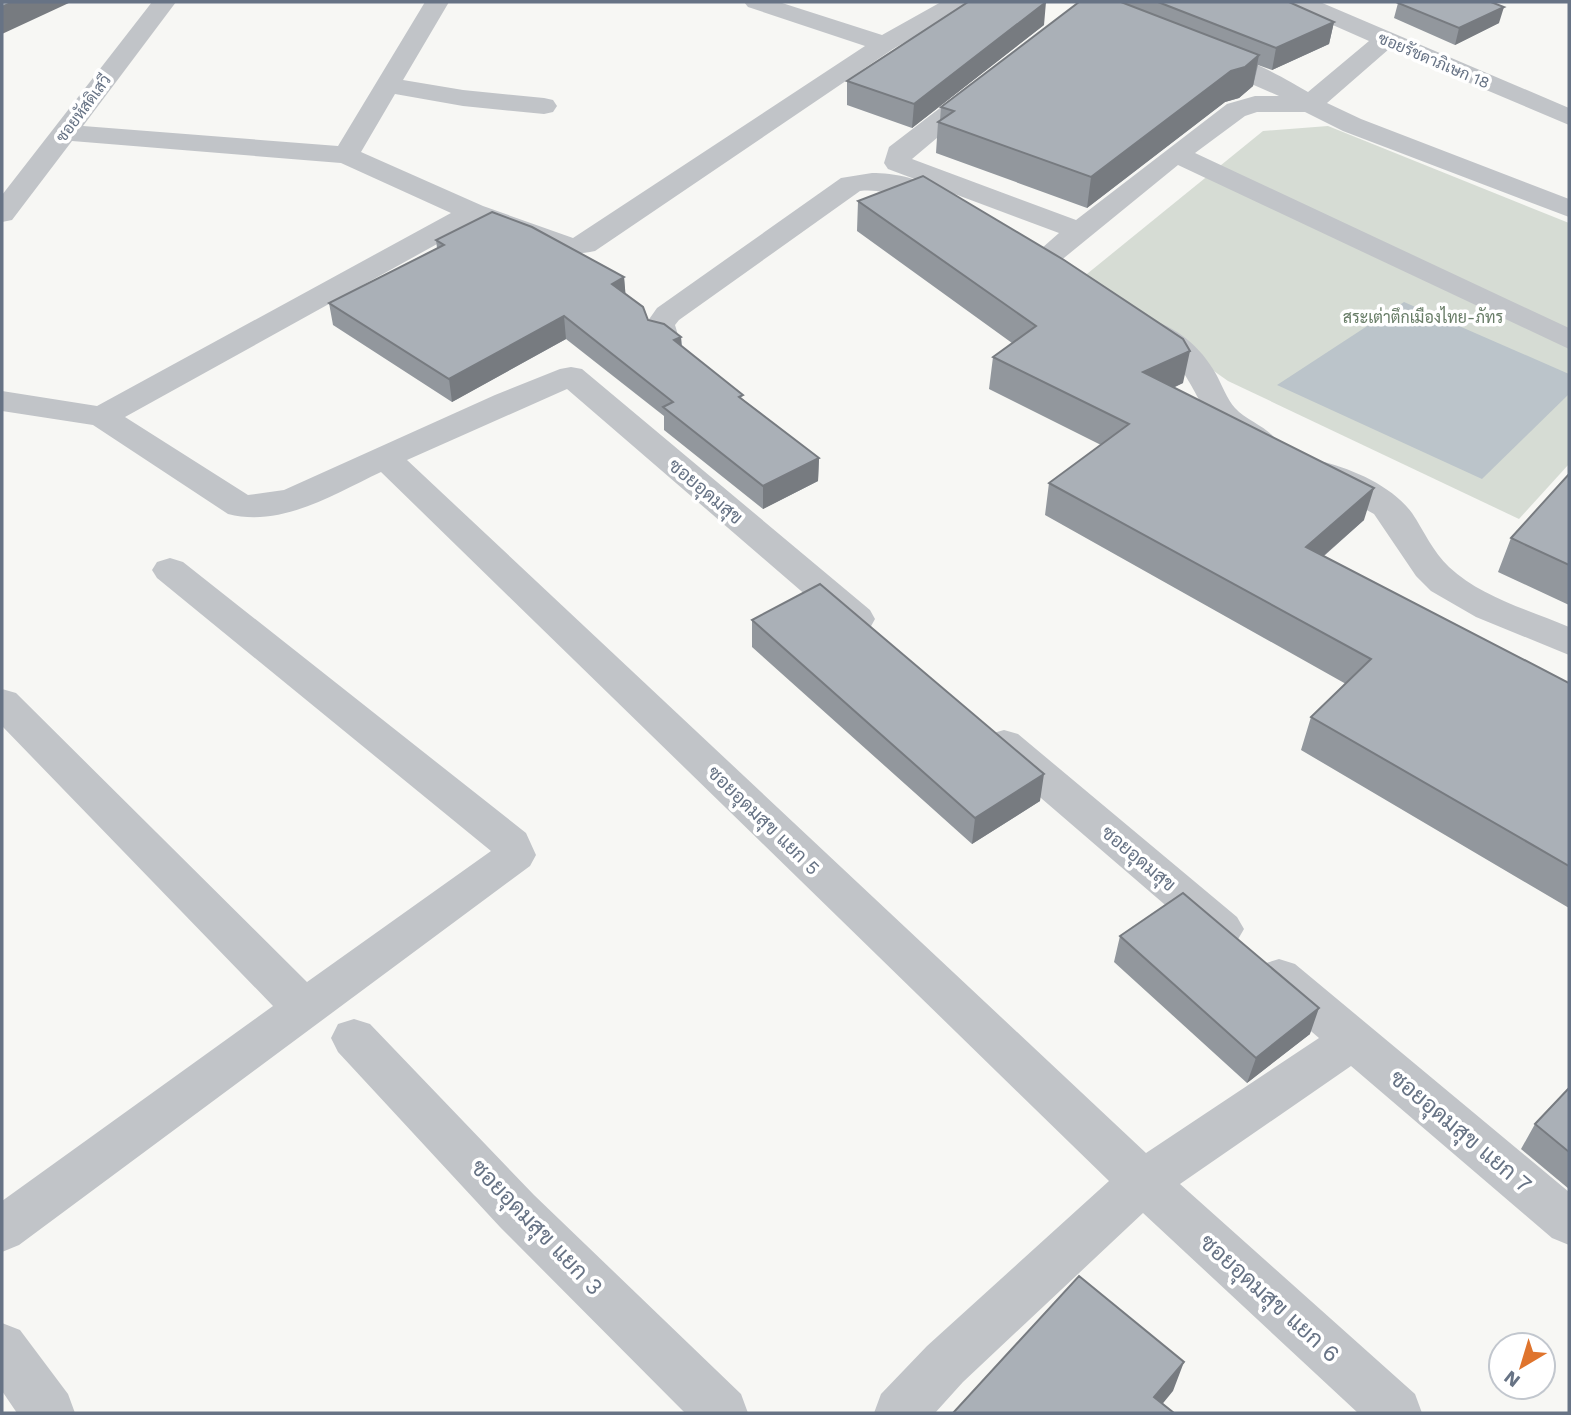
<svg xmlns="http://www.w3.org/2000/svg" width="1571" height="1415" viewBox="0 0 1571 1415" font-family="'Work Sans',Sarabun,sans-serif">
	<rect width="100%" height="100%" fill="#f7f7f4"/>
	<path fill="#d6dcd4" d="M1328,126L1569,223V464L1519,519L1228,381L1082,278L1263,131Z"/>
	<path fill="#bbc4ca" d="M1404,302L1569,374V394L1482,479L1277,385Z"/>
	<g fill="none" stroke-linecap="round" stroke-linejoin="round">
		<path fill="#c1c4c8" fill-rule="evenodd" d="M152,2H176L83,126L338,146L425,2H449L403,80L463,90L544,98L553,100L557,106L553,112L544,114L463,106L395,94L361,152L483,206L573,238L865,46L748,7L744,2H779L882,35L941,2H970L966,7L893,49L595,251C554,261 513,237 475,223L125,417L248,495L284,490L495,395L560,369L571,367L582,369L870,610L875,619L870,628L857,632L844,628L567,389L407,460L1146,1153L1319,1038L1263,990L1257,977L1263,964L1279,959L1295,964L1569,1192V1245L1552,1238L1351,1066L1180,1184L1415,1394L1422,1413H1358L1143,1213L963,1382L935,1413H874L881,1394L927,1346L1109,1181L381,472C334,494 281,528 228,514L93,425L2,411V391L97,406L451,213L341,163L72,141L12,220L2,222V195Z
			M1288,2H1320L1569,108V125L1389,49L1327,103L1361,119L1569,199V217L1343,131L1305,112H1257L1245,116L1195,153L1569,328V349L1178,165L1059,262L1080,275L1085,281L1080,287C1062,292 1036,279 1025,263L1059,233L888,169L884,163L889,147L970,85H988L992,90L988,95L912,159L1076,220L1227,104L1255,96H1279L1199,61L1195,56L1199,51C1225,44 1285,78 1308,92L1369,41L1292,7Z
			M872,173C892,173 928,178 940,196L936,202C913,208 891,187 860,191L679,320L675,325L678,335L674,342L663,344L652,342L645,325L657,308L841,178Z
			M1145,318C1175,325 1201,347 1216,374C1222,385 1227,399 1235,408C1247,421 1268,427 1277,441L1273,448C1217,462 1200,390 1174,359C1162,345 1140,342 1130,327L1134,320Z
			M1324,462C1355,470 1393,487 1412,513C1424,531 1433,552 1449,567C1481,597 1529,610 1569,627V655L1476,617L1431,591L1416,576L1374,514L1312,480L1307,473L1312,466Z
			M170,558L183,562L526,833L536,855L530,866L19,1245L2,1252V1201L273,1006L2,726V689L16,693L307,982L491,851L157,578L152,570L157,562Z
			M1004,730L1018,734L1237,917L1244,929L1237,941L1222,946L1207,941L990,754L984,744L990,734Z
			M354,1019L370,1024L534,1195L741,1394L748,1413H685L500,1227L338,1052L331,1038L338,1024Z
			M2,1323L20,1330L68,1394L75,1413H17L2,1391Z"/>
	</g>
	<path fill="#92979d" d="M1079,2H1289L1334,22L1329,44L1272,70L1258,65L1253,86L1239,98L1225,102L1087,208L936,153L938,122L940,121L941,107Z
		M1398,3L1499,23L1455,45L1394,18Z
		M1044,25L912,128L847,105V81Z
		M858,201L1183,383L1173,388L1364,520L1324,556L1569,683V908L1301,750L1311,717L1346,684L1045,515L1049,483L1101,445L989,389L993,357L1012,343L857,231Z
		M436,240L624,277L625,294L648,320L681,337L682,347L744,400L819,458L818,481L763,509L664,430V416L566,339L452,402L333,325L329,303L437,248Z
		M1569,474V605L1498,572L1511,538Z
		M752,620L1040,801L972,844L752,647Z
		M1120,936L1310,1034L1247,1083L1114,962Z
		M1569,1088V1189L1521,1149L1535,1124Z"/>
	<path fill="#777b80" d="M13,2H71L2,34V7Z
		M1046,2L1044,25L912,128L914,104Z
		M1504,7L1499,23L1455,45L1459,28Z
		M1334,22L1329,44L1272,70L1276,48Z
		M1259,55L1253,86L1239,98L1225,102L1087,208L1091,177L1231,71Z
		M624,277L626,299L612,284Z
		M564,316L566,339L452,402L449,379Z
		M681,337L682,359L674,340Z
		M1190,351L1183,383L1137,404L1143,372Z
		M819,458L818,481L763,509V486Z
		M1374,488L1364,520L1297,579L1306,547Z
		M1044,774L1040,801L972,844L975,818Z
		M1319,1008L1310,1034L1247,1083L1256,1058Z
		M1184,1362L1173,1391L1155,1413L1154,1397Z"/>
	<path fill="#aab0b7" stroke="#777b80" stroke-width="2" d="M2,2H13L2,7Z
		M968,2H1046L914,104L847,81Z
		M1079,2H1121L1259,55L1245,67L1231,71L1091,177L938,122L954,111L941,107Z
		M1158,2H1289L1334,22L1276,48Z
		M1400,2H1491L1504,7L1459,28L1398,3Z
		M923,176L1064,260L1183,339L1190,351L1143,372L1374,488L1306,547L1569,683V866L1311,717L1371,659L1049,483L1129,424L993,357L1036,326L858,201Z
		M492,212L532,227L624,277L612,284L643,307L648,320L664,324L681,337L674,340L743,395L739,397L819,458L763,486L663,407L673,402L564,316L449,379L329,303L444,245L436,240Z
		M1569,474V565L1511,538Z
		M820,584L1044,774L975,818L752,620Z
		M1183,893L1319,1008L1256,1058L1120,936Z
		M1569,1088V1152L1535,1124Z
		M1079,1276L1184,1362L1154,1397L1174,1413H953Z"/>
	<g text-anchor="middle" stroke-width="7" stroke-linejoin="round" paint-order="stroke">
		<g font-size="16" fill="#677385" stroke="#fff">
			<text transform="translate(1434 60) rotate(23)" y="6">ซอยรัชดาภิเษก 18</text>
			<text transform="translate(83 108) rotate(-53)" y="6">ซอยหัสดิเสวี</text>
		</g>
		<g font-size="16" fill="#677c66" stroke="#fff">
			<text x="1423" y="323">สระเต่าตึกเมืองไทย-ภัทร</text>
		</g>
		<g font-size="19" fill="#677385" stroke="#fff">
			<text transform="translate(706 491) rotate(40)" y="7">ซอยอุดมสุข</text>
			<text transform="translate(764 820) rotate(44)" y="7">ซอยอุดมสุข แยก 5</text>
			<text transform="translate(1139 858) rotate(40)" y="7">ซอยอุดมสุข</text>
		</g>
		<g font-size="23" fill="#677385" stroke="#fff">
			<text transform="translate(1461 1131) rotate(40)" y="8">ซอยอุดมสุข แยก 7</text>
			<text transform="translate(537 1227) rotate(46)" y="8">ซอยอุดมสุข แยก 3</text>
			<text transform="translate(1270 1298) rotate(42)" y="8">ซอยอุดมสุข แยก 6</text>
		</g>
	</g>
	<rect width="1571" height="1415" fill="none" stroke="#677385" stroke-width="7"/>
	<g transform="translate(1522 1366) rotate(218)"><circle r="33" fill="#ffffff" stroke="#c2c7ce" stroke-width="2"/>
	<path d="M0-5L12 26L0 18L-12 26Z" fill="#df742d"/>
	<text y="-10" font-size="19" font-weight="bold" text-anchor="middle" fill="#677385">N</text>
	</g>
</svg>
